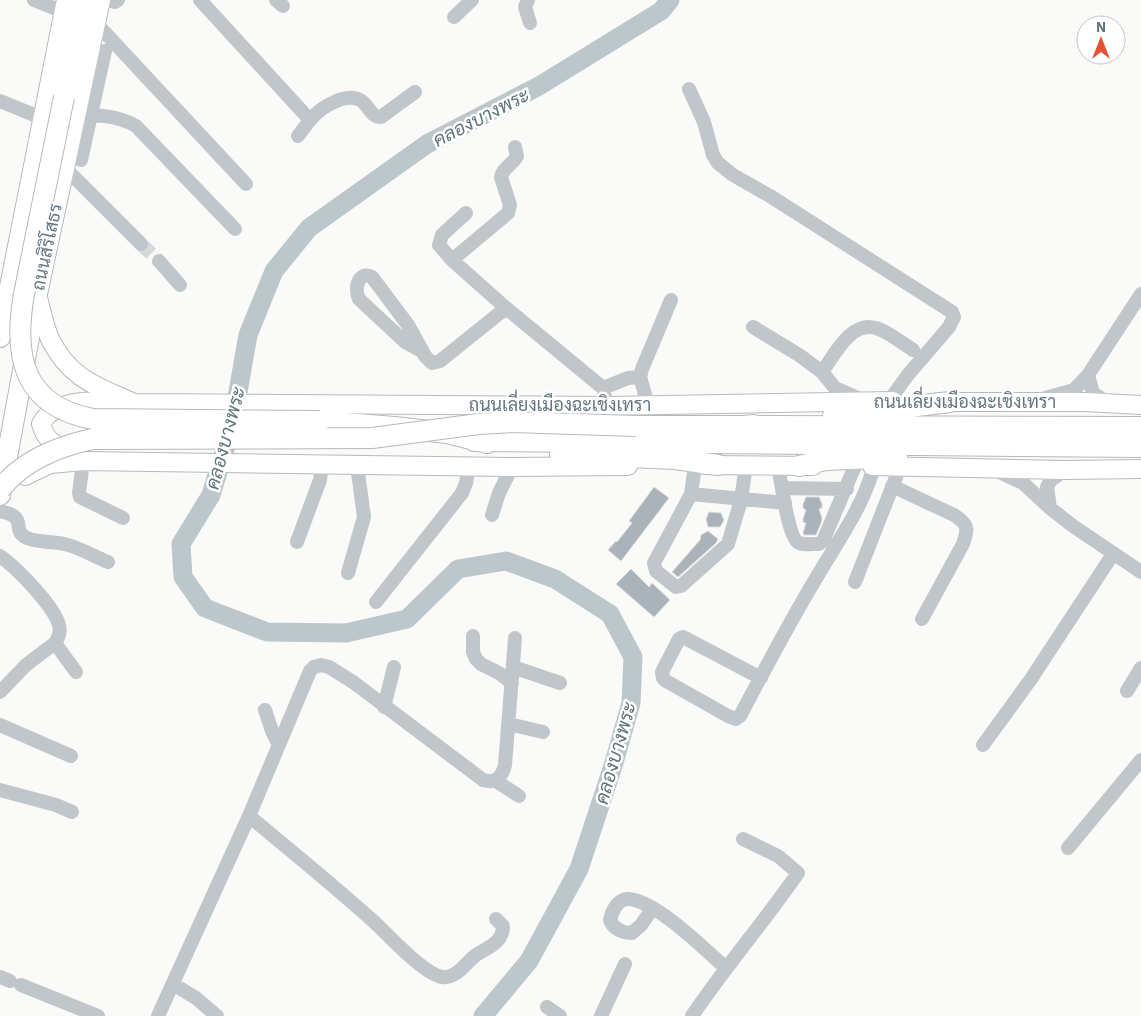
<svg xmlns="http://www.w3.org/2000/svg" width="1141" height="1016" viewBox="0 0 1141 1016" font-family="'IBM Plex Sans',Sarabun,sans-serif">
	<rect width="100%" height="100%" fill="#fafaf8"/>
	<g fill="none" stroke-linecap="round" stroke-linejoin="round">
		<path stroke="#bbc7cb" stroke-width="19" d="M483,1016L529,961L579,869L613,766L631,703L633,657L610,614L555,579L506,561L458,569L407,619L346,633L267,632L205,608L183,577L181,544L211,495L232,426L248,335L274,271L309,228L427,144L539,86L661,11L670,0"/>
	</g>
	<path fill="#aab3b9" stroke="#dcdcda" d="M654,487L669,498L621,561L608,550L616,541L617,542L632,523L629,521Z
		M806,497H819L822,504V508L819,509L822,518L821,523L816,535H804L803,533L806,523L803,522V519L806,510L803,508V504Z
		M709,512L721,513L724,520L720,527H708L706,519Z
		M708,531L718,539L716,543L678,577L672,572L700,540L701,535Z
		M631,569L649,587L652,583L670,600L654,617L616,584Z"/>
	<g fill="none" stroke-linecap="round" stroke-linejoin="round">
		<path stroke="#d5d9da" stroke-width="14" stroke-dasharray="14 7" stroke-linecap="butt" d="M141,244L159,261"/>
		<g stroke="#b5babe" stroke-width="20">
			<path id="major" d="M37,294C41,308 44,325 50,339C70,379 96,386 134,403L607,406L893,401
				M937,402H1085L1141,405
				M72,450C54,445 47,443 41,424C56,396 99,401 126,403
				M704,465L813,466
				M872,466L1065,470L1141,469
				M25,476L50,464L83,461L512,467L628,466"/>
		</g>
		<g stroke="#b4b9bd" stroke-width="22">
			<path id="highway" d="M64,97L83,0
				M0,337L67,0
				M833,416L950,402
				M320,421L394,427L447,433L487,443
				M636,426H742L754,425
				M742,426L1141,427
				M474,441L1141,447
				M560,454L675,459L718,465
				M799,466L826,460L897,457
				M0,495L37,294L100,0"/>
		</g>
		<path stroke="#c1c6ca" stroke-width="14" d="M34,0L64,12
			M107,0L115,2L118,0
			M200,0L310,120
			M276,0L283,6
			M528,0L525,7L530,23
			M454,17L472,0
			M95,22L246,184
			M689,89L704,122L713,155L718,163L733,175L770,196L952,312L954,317L949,327L907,376L889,401
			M0,101L44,119
			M75,115C97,115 117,115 136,126L235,229
			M298,136C302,131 306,125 310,120C321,107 349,89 364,103C370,109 372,117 381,117L415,92
			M81,160L105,51
			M64,167L141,244
			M466,213L442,235L439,245L452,260L506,308L603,388L607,406
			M452,260L508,213L510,205L501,177C502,169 513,164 517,156L515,147
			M159,261L180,285
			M753,327L799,355L822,372L835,388L864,401
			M423,352L405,342L359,299C354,289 358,270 372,277L408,325L423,352L425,356L432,363L440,361L506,308
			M822,372C835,354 852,318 879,329C891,334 902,343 913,350
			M1088,375L1093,393L1108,403
			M603,388L628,378L640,377
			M1045,398L1074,390L1088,375L1141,294
			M648,405L640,377L642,369L671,300
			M83,461L79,493L80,497L123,518
			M695,465L691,494L654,563L656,571L676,587L681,586L728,544L741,500L746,465
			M778,466C781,480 788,538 799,543C805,545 813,544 819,544L823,541L855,466
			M995,470L1023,483L1050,508L1073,526L1141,572
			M892,486L954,515C969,525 968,528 963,544L922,619
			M783,488L847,489
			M691,494L785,503
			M1050,508L1047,487L1051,480L1065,470
			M0,511C29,517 11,528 25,537C35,543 52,541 64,544C79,547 93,556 108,562
			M492,515L499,493L512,467
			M297,542L320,480L322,464
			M0,556C16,567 54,606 59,625C61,632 59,637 55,643L26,665L0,692
			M348,573L364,517L357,465
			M855,582L900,467
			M376,602L462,493L466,483L469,466
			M473,636V652L476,659L481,664L499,673L512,683
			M55,643L76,672
			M513,667L560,683
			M761,678L683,637L679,639L662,672L663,678L666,681L728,716L736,719L740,716C765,669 790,621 818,575C838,541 864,505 874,466
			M1127,691L1141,668
			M384,707L394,667
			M265,710L272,731L278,743
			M509,724L543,732
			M0,725L71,756
			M983,745L1031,679L1113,554
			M496,781L519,796
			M0,790L56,805L72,812
			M249,816C290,850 332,884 372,920C388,934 423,974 442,977C457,979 466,962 476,955C488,947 503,943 503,926L496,919
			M1068,848L1141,760
			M653,908L641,925L632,933C623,933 613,929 610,920C612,911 618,898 629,899C658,902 704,949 726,968
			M0,977L10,981
			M173,984L196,998L217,1016
			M21,985L98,1016
			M547,1007L560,1016
			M158,1016L249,816L310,671L314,667L321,665L329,667L353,682L483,780C496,784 502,777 505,765L515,638
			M601,1016L625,964
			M692,1016C725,967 764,922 798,873L778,856L743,839"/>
		<use href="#major" stroke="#fff" stroke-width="18"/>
		<use href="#highway" stroke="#fff" stroke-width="20"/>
		<g stroke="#b4b9bd" stroke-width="22" stroke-linecap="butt">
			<path id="highway-bridge" d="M64,97L24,294C13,357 23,406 93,419L320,421
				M0,489C24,460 57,447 92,439L372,438L479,424L512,422L636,426"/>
		</g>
		<use href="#highway-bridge" stroke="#fff" stroke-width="20"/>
	</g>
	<g text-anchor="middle" stroke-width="5" stroke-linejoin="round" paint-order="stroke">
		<g font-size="18" fill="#657682" stroke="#fff">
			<text transform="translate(47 247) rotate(-78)" y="6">ถนนสิริโสธร</text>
			<text x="965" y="408">ถนนเลี่ยงเมืองฉะเชิงเทรา</text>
			<text x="560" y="411">ถนนเลี่ยงเมืองฉะเชิงเทรา</text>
		</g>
		<g font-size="19" font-style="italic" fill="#60757c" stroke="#fff">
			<text transform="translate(481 117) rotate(-27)" y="7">คลองบางพระ</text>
			<text transform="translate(225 438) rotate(-75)" y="7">คลองบางพระ</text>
			<text transform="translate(615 753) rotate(-74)" y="7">คลองบางพระ</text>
		</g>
	</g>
	<g transform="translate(1101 40)"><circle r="24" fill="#ffffff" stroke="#c1c8cd"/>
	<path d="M0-4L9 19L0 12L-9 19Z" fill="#e15431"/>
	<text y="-8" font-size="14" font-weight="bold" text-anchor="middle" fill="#657682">N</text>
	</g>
</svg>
